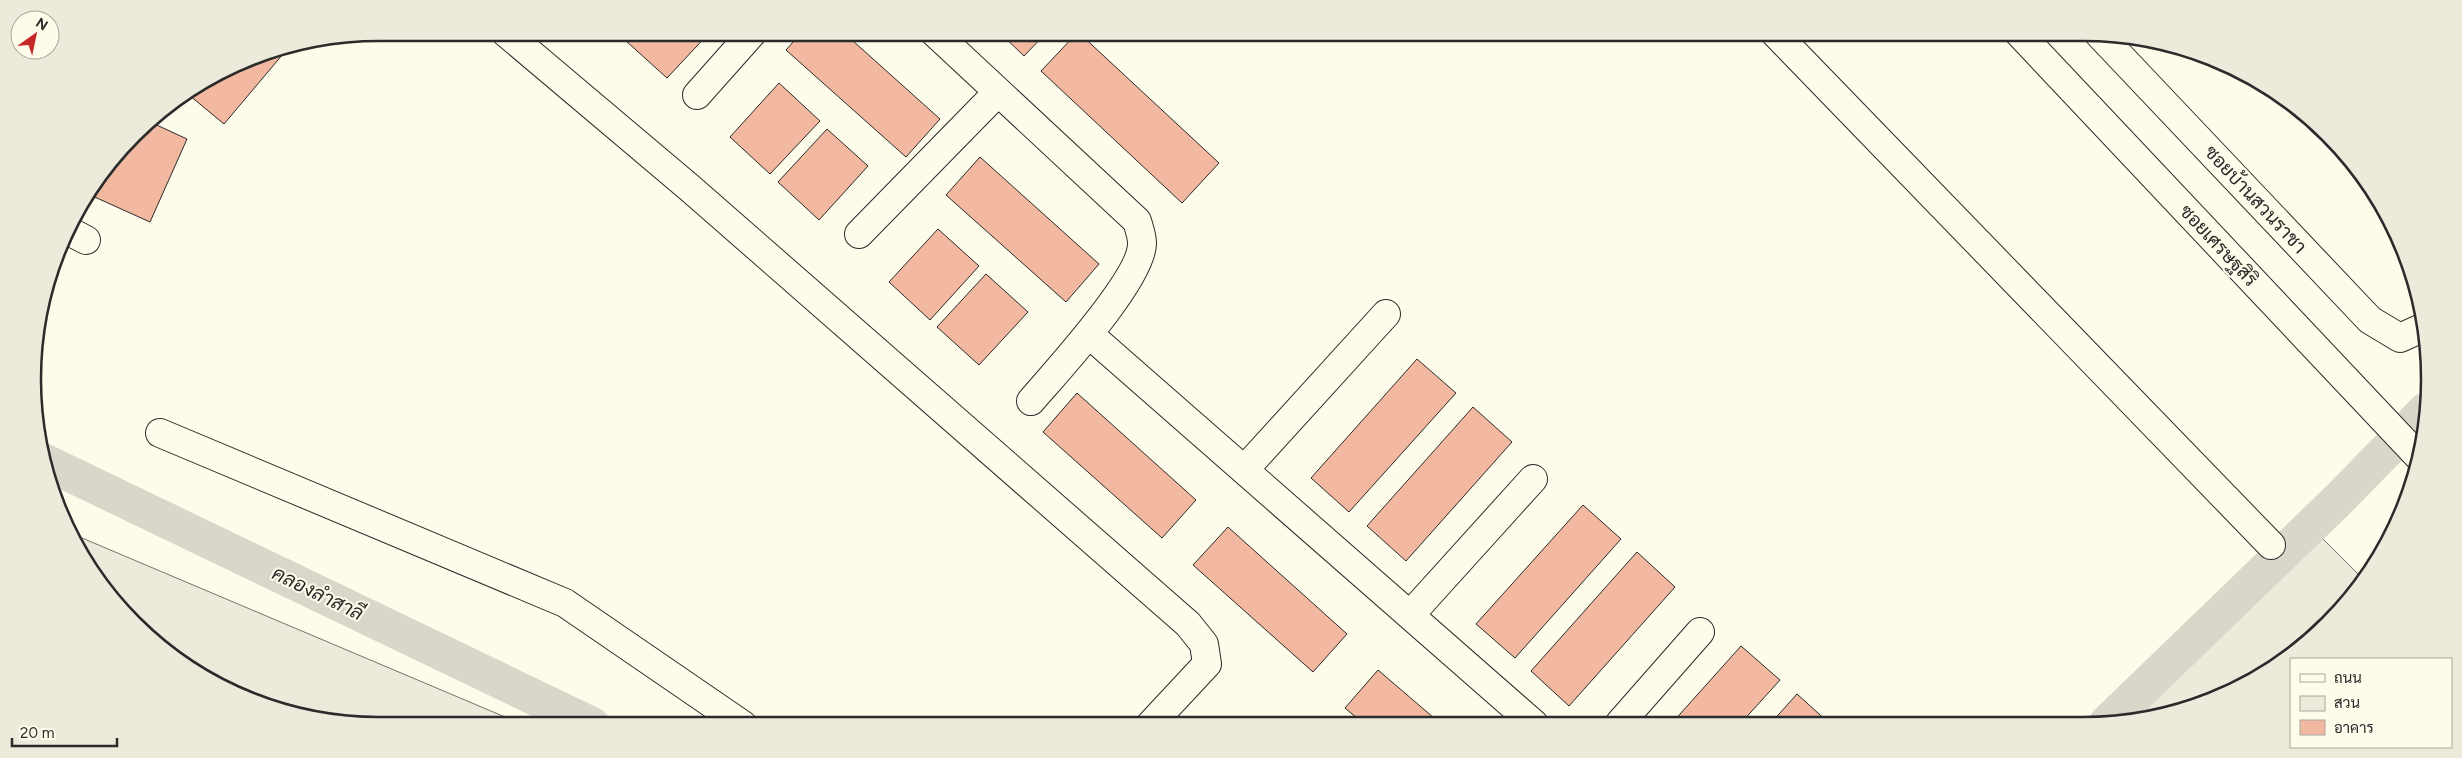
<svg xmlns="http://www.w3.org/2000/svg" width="2462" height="758" viewBox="0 0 2462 758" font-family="Figtree,Sarabun,sans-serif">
	<rect width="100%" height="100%" fill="#fdfbea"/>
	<path fill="#ecebdb" stroke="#74746e" d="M2319,535L2362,578L2312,639L2216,699L2124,723Z
		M82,538L524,725H379L311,719L246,699L186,667L134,624L91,572L78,543Z"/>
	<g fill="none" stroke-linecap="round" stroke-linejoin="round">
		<path stroke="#d8d7c9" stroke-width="36" d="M43,461L592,725
			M2107,723L2338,500L2426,410"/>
	</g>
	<path fill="#f2b8a0" stroke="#2b2b2b" d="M634,32H710L667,78L626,41Z
		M802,32H843L940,119L906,157L786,50Z
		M999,32H1047L1024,56Z
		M1078,32L1219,163L1182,203L1041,71Z
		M277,49L283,54L224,124L189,95L247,59Z
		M779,83L820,121L770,174L730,137Z
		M148,121L187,139L150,222L88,194L104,168Z
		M827,129L868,166L819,220L778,182Z
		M980,157L1099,264L1066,302L946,195Z
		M938,229L979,266L930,320L889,282Z
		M986,274L1028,312L979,365L937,327Z
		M1417,359L1456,393L1349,512L1311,478Z
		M1077,393L1196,500L1162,538L1043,432Z
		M1473,407L1512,442L1406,561L1367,526Z
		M1583,505L1621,539L1515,658L1476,624Z
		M1228,527L1347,634L1313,672L1193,565Z
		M1637,552L1675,587L1569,706L1531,671Z
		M1741,646L1780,680L1741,723H1672Z
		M1378,670L1441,724H1364L1345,708Z
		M1797,694L1829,723H1771Z"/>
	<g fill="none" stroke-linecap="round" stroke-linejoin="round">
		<g stroke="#2b2b2b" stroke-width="30">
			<path id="minor" d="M505,32L691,189L1188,624L1204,644L1207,664L1151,724
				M934,32L1137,221C1139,228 1142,236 1142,243C1143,278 1055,373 1031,401
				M1774,32L2271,545
				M2018,32L2419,457
				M2099,34L2370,320L2400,338L2424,327
				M697,95L753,32
				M67,230L86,240
				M859,234L998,92
				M1090,335L1534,724
				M160,433L565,603L743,725
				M1244,470L1386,314
				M1410,615L1533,479
				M1620,723L1700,632"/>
		</g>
		<use href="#minor" stroke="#fdfbea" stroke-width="28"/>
	</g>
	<g text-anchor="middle" stroke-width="4" stroke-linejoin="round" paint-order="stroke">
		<g font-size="19" fill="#2b2b2b" stroke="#fdfbea">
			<text transform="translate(2256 199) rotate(47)" y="7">ซอยบ้านสวนราชา</text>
			<text transform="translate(2219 245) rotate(47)" y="7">ซอยเศรษฐสิริ</text>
		</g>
		<g font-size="20" font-style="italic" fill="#2b2b2b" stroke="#fdfbea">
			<text transform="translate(318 593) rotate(26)" y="7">คลองลำสาลี</text>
		</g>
	</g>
	<path d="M0 0H2462V758H0ZM379 41H2083A338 338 0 0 1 2421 379V379A338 338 0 0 1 2083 717H379A338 338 0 0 1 41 379V379A338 338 0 0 1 379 41Z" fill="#eceadb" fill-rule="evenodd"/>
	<path fill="none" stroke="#2b2b2b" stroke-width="2.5" d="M379 41H2083A338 338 0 0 1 2421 379V379A338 338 0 0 1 2083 717H379A338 338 0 0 1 41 379V379A338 338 0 0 1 379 41Z"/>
	<rect x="2290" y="658" width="162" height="90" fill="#fdfbea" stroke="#a9a89e"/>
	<rect x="2300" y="674" width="25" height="8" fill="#fdfbea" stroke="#a9a89e"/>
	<text x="2334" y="683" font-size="15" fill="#2b2b2b">ถนน</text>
	<rect x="2300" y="696" width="25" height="15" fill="#ecebdb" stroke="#a9a89e"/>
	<text x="2334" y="708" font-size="15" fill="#2b2b2b">สวน</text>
	<rect x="2300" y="720" width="25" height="15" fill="#f2b8a0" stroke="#a9a89e"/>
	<text x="2334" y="733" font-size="15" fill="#2b2b2b">อาคาร</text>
	<g transform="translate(35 35) rotate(33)"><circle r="24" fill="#fdfbea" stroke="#a9a89e"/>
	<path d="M0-4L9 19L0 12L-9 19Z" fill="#c62828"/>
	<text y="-8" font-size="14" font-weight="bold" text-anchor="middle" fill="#2b2b2b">N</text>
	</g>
	<path d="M12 738v8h105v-8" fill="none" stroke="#2b2b2b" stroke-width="2.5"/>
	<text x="20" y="738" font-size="15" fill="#2b2b2b" stroke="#fdfbea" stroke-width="4" paint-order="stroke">20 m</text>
</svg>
